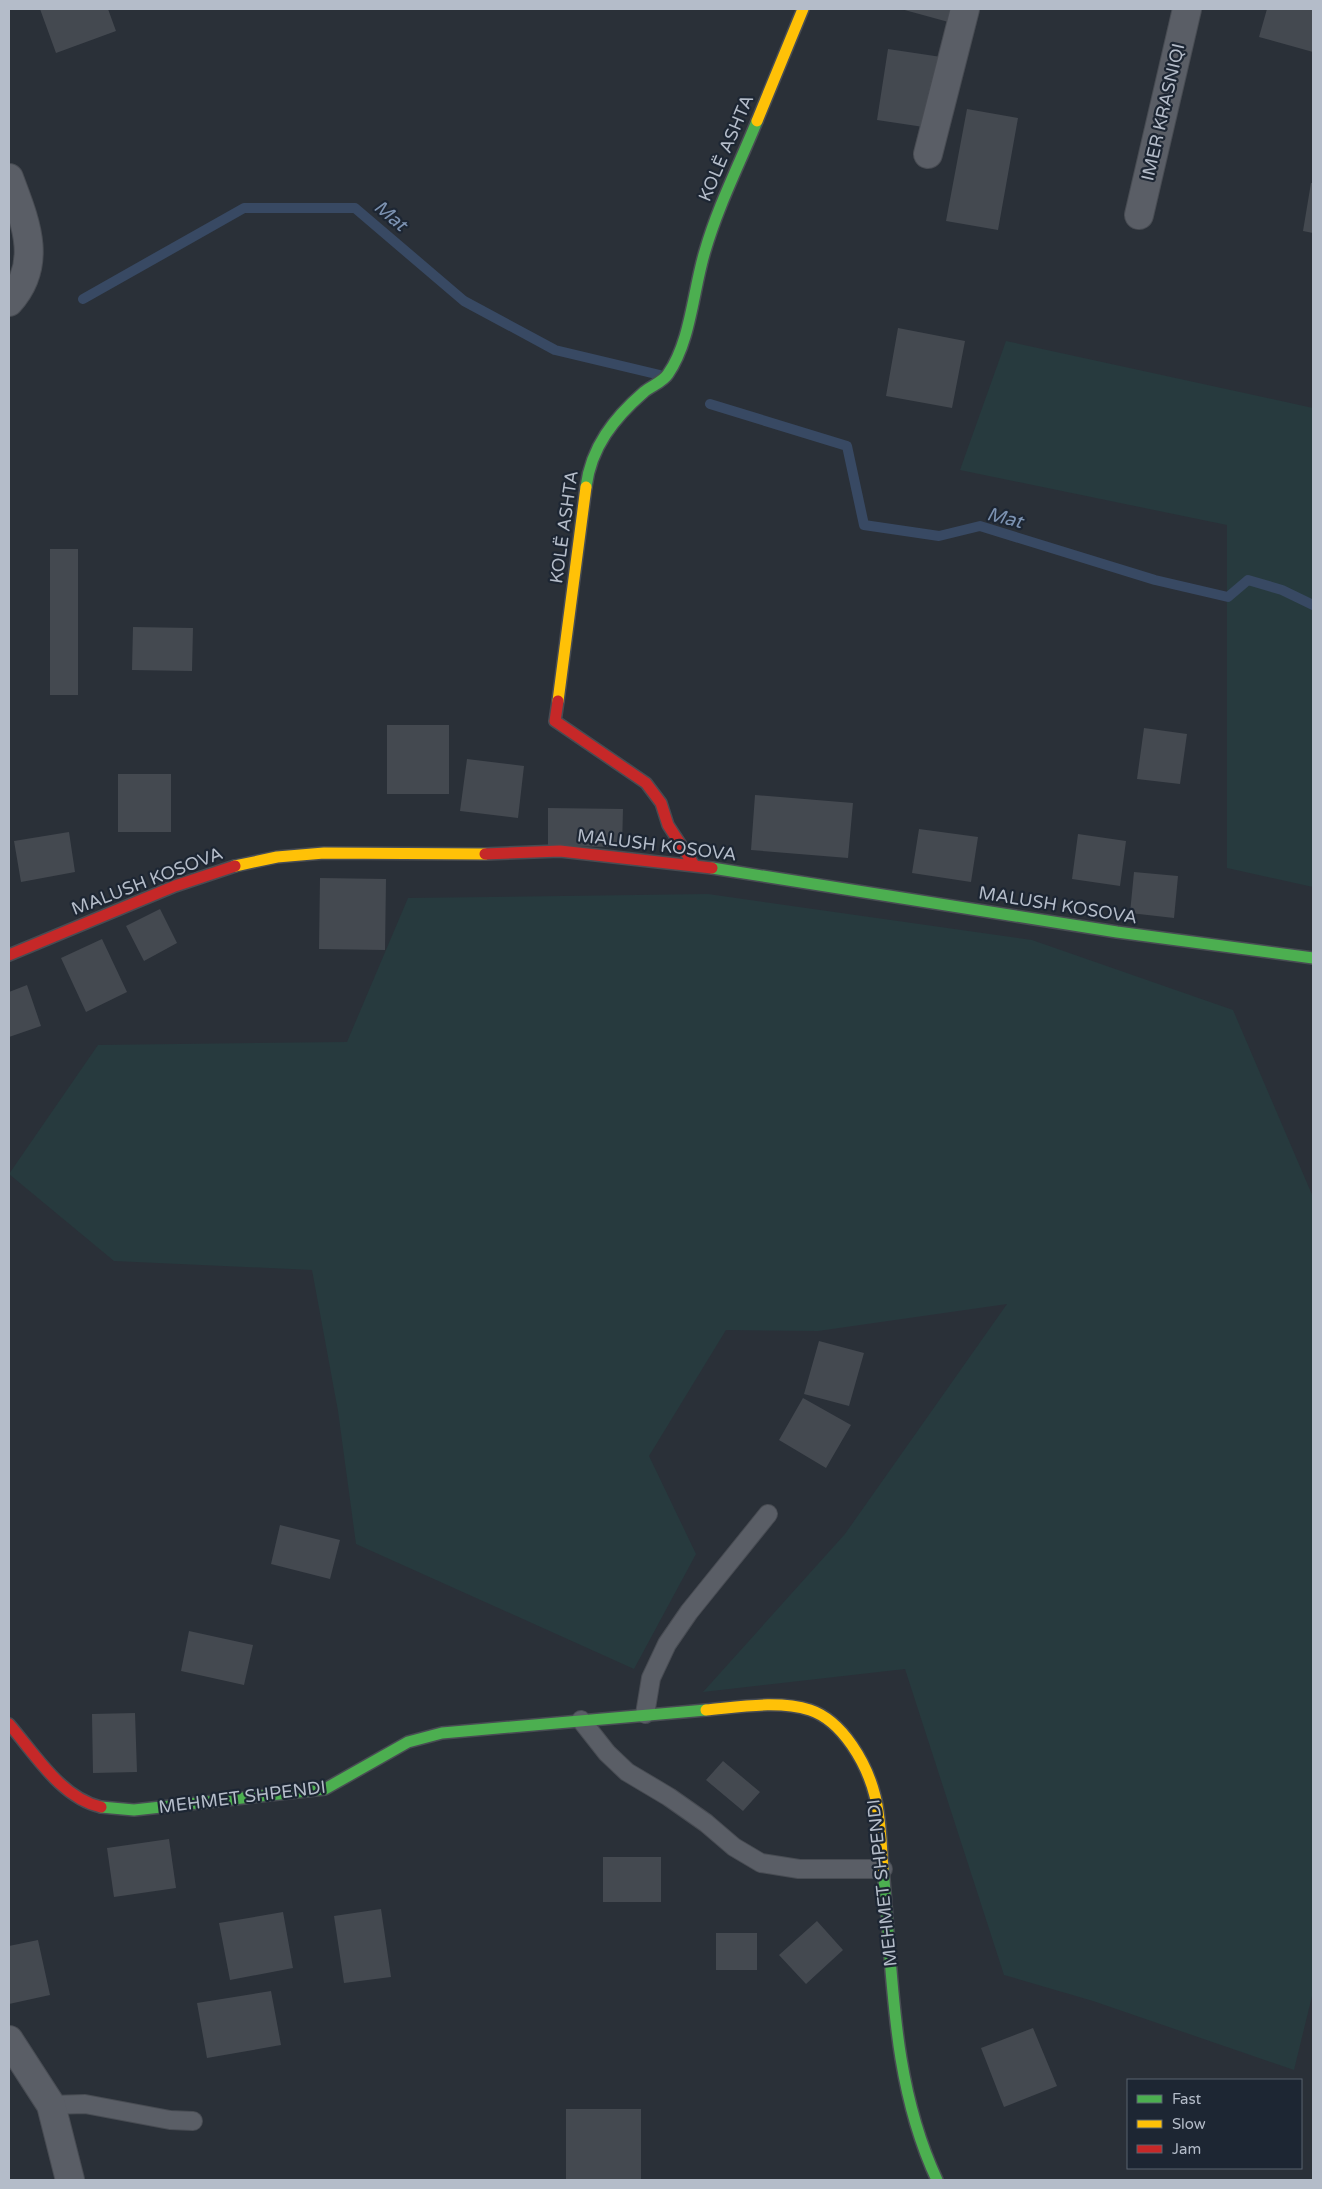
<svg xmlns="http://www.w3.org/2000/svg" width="1322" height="2189" viewBox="0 0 1322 2189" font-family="'Varela Round',sans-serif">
	<rect width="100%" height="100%" fill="#2a3038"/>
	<path fill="#273a3e" d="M1006,341L1313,408V887L1227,868V525L960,470Z
		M708,894L1032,940L1233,1010L1313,1197V1992L1294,2070L1093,2001L1004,1975L905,1669L703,1692L845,1534L1007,1304L818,1331L726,1330L649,1456L696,1554L634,1669L356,1544L338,1411L312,1270L114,1261L9,1174L98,1045L347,1042L408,898Z"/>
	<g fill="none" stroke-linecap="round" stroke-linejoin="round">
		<path stroke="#384963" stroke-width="10" d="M83,299L244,208H355L464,301L555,350L660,375
			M710,404L847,446L864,525L939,536L980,526L1155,580L1228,597L1248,580L1282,590L1313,605"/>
	</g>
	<path fill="#444950" d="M40,9H108L116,31L56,53Z
		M901,9H968L963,26Z
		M1267,9H1313V52L1259,37Z
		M888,49L948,58L937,129L877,120Z
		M967,109L1018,118L998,230L946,221Z
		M1311,183H1313V233L1303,231Z
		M898,328L965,341L952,408L886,396Z
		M50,549H78V695H50Z
		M133,627L193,628L192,671L132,670Z
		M387,725H449V794H387Z
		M1144,728L1187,734L1180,784L1137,779Z
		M467,759L524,766L518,818L460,811Z
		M118,774H171V832H118Z
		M755,795L853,803L848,858L751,850Z
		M548,808L623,809L622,847L548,846Z
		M919,829L978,837L971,882L912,873Z
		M69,832L75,872L21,882L14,841Z
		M1078,834L1126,841L1120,886L1072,879Z
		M1134,872L1178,876L1174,918L1130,913Z
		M320,878L386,879L385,950L319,949Z
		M160,909L177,943L144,961L126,926Z
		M102,939L127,992L86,1012L61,958Z
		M27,985L41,1026L9,1037V992Z
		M819,1341L864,1353L849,1406L804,1394Z
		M803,1398L851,1425L826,1468L779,1440Z
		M280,1525L340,1540L330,1579L271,1564Z
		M189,1631L253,1645L244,1685L181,1671Z
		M135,1713L137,1772L93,1773L92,1714Z
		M723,1761L760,1792L743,1811L706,1780Z
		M169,1839L176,1888L114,1897L107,1848Z
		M603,1857H661V1902H603Z
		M381,1909L391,1977L344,1983L334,1916Z
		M283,1912L293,1968L230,1980L219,1923Z
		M817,1921L843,1950L806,1984L779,1955Z
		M716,1933H757V1970H716Z
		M38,1940L50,1995L9,2004V1946Z
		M271,1991L281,2045L207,2058L197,2003Z
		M1033,2028L1057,2086L1004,2107L981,2048Z
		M566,2109H641V2180H566Z"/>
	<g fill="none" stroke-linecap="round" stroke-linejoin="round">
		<g stroke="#484c53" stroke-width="20">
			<path id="lane" d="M645,1714L651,1678L667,1644L689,1612L768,1514
				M581,1720L607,1753L627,1772L669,1797L706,1823L734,1847L761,1863L799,1869H883
				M51,2105L85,2104L170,2120L193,2121"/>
		</g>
		<g stroke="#484c53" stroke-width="30">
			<path id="street" d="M928,154L965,9
				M9,178C25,221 44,263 9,302
				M1139,215L1187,9
				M9,2040L51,2105L70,2180"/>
		</g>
		<g stroke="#484c53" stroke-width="14">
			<path id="fast" d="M586,487C591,447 614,418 644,392C651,386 663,382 668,374C691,341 693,290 705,251C718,206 739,165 757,121
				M712,868L1117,932L1313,958
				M101,1807L134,1810L325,1789L408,1742L442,1733L706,1710
				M883,1869C893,1974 891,2082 937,2180"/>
		</g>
		<g stroke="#484c53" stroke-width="14">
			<path id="slow" d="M757,121L803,9
				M558,701L586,487
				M235,866L277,857L324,853L485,854
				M706,1710C739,1707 778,1700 810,1710C843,1721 867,1764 875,1796C881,1819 881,1845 883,1869"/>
		</g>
		<g stroke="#484c53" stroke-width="14">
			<path id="jam" d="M558,701L555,721L646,783L661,803L668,825L694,865
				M485,854L560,851L712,868
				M9,955L175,886L235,866
				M9,1724C35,1754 61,1798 101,1807"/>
		</g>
		<use href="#lane" stroke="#5a5e66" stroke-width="18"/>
		<use href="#street" stroke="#5a5e66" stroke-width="28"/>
		<use href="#fast" stroke="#4caf50" stroke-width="11"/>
		<use href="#slow" stroke="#ffc107" stroke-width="11"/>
		<use href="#jam" stroke="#c62828" stroke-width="11"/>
	</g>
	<g text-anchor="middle" stroke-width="4.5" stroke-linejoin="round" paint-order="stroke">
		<g font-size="18" fill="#b4bcc9" stroke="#1d2633">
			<text transform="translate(1163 112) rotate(-77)" y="6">IMER KRASNIQI</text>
			<text transform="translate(726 148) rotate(-67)" y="6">KOLË ASHTA</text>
			<text transform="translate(564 527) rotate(-82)" y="6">KOLË ASHTA</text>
			<text transform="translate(657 845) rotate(7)" y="6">MALUSH KOSOVA</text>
			<text transform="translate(147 881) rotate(-21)" y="6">MALUSH KOSOVA</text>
			<text transform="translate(1058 905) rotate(9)" y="6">MALUSH KOSOVA</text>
			<text transform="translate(242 1797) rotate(-7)" y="6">MEHMET SHPENDI</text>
			<text transform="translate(882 1883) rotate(-96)" y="6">MEHMET SHPENDI</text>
		</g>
		<g font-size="19" font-style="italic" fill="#7c92b1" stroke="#1d2633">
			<text transform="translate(391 215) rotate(40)" y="7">Mat</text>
			<text transform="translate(1005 517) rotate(14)" y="7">Mat</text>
		</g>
	</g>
	<rect width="1322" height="2189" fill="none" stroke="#b4bcc9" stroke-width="20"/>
	<rect x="1127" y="2079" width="175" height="90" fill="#1d2633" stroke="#59626f"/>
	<rect x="1137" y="2095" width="25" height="8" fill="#4caf50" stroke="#59626f"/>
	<text x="1172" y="2104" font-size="15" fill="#b4bcc9">Fast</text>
	<rect x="1137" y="2120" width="25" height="8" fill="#ffc107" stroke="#59626f"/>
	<text x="1172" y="2129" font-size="15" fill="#b4bcc9">Slow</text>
	<rect x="1137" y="2145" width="25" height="8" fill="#c62828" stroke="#59626f"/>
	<text x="1172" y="2154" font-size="15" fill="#b4bcc9">Jam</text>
</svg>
